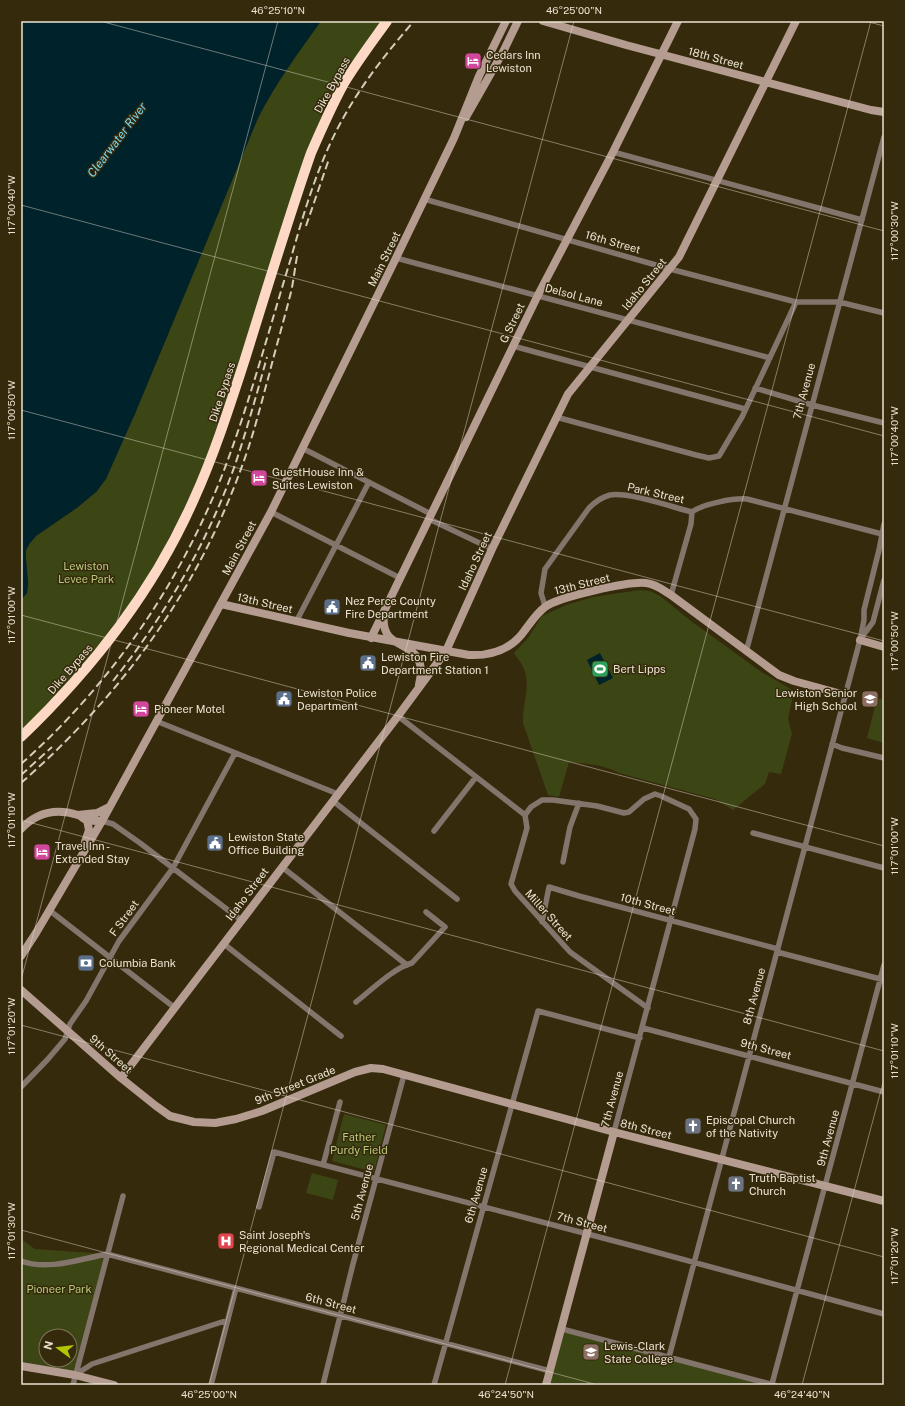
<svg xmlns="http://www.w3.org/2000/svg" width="905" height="1406" viewBox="0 0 905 1406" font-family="'Public Sans',sans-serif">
	<rect width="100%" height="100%" fill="#362a0c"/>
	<path fill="#3c4514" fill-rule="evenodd" d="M321,21H387L329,112L203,479L133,609L21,737V600L27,593L28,583L26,559V550L30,543L36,536L78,507L97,491L134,416L258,118C276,83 298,53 321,21Z
		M640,590L650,591L660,596L691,621L760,671L794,691L788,719L792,734L781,774L769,772L765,784L733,810L715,799L619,773C603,764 586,764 569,762L559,797L548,795L523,723C522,704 531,688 524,669C522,663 517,658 514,653L528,638L542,616L566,605L593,597Z
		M877,698L884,700V743L867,738Z
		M344,1114L386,1125L374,1172L332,1161Z
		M312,1173L338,1180L333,1200L306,1193Z
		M21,1239L35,1249L107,1254L75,1375L21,1366ZM46,1336H70V1360H46Z
		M562,1329L755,1380L754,1385H546Z"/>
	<path fill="#00222b" d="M21,21H321C298,53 276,83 258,118L134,416L106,479L97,491L78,507L36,536L30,543L26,550V559L28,583L27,593L21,600Z
		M600,653L613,678L599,685L587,660Z"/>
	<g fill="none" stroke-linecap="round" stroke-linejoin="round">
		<path stroke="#83746c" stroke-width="5.5" d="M613,152L862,220
			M424,199L670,269L796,302H839L884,313
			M396,258L770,358
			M513,346L745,409
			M755,388L812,405L884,423
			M556,417L696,455L709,458L719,456L742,417L796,302
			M302,448L431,514
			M271,512L400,578
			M429,519L492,549
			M671,595L691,524L692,512
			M545,606L541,593L545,569L589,508C595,502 602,497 610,495C629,492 672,507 692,512C702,504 734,498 747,499L882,534
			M296,622L369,482
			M861,638L873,622L884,580
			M746,652L884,137
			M398,716L525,815L527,828L511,884L515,891L570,952L648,1008
			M156,721L338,794
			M832,744L842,748L884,758
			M333,801L457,899
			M525,815L531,807L542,800H553L597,806L624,813L629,812L644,799L655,794L661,796L689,809L696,819L695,829L614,1132
			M102,821L113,824L140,843L241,920
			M434,831L476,777
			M753,833L884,868
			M563,862L570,827L579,803
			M282,867L407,965
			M49,910L175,1008
			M542,922L549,887L579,896L778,949
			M224,944L341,1036
			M777,952L884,980
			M356,1002C370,991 395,967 412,963L445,927L426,912
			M643,1028L884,1092
			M21,1087L48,1059L65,1039L70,1024L86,1001L119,941L173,868L235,753
			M323,1165L340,1102
			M259,1207L274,1152L641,1248L884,1314
			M21,1261C48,1271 80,1259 107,1254L550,1371
			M562,1329L774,1385
			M669,1357L860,640L864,620V610L879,550L884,524
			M75,1375L92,1364L228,1320
			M772,1384L884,965
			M73,1385L123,1196
			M211,1385L236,1288
			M323,1385L353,1264L404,1075
			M434,1385L538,1011L640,1038"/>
		<path stroke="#b49d90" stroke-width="8" d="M543,21L626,45L871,110L884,112
			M466,117L503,52L518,21
			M221,604L349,633L469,655C492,656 512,649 525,630C531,622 537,613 545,607C558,597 629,581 646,583C656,584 663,590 671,595L779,675L794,681L845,695
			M384,615C379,657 431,634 419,685
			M371,638L539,293L613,152L678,21
			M860,640L884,647
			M78,815L97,813L109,807
			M21,829C37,812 56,808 78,815C81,816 84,819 86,820C91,821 97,821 102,821
			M85,842L89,830L87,820
			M21,956L36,933L102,821L271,512L396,258L454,138L479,76L506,21
			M21,990L121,1078L156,1106L170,1116L194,1122L215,1123L236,1119L262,1111L355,1072L371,1068L383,1069L614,1132L884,1201
			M121,1078L398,716L446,651L492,549L568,394L679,257L796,21
			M21,1366L75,1375L114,1385
			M546,1385L614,1132"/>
		<path stroke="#fdd9c5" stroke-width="10" d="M21,737C93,668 154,590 194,499C214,455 229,408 244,362C266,292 287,222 311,153C321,130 331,107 343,85C356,63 372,42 387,21"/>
		<path stroke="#d5cdba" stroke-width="2" stroke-dasharray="8 4" stroke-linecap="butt" d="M306,226L329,159
			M113,681C165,615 207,544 235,465C247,429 257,393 267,357
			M21,764C115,681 188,572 230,454C253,390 271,323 291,258C302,219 313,181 330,144C351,98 381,59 414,21
			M21,775L52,747
			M21,783C127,690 203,583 248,449C256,425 262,400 269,375C276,347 284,320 291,292C294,279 295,265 298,252"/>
	</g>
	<path fill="none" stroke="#ebe3d2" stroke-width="1" stroke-opacity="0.45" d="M100,21L884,231M865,21L884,26M21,205L884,436M21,410L884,641M21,615L884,846M21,820L884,1051M21,980L278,21M21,1025L884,1257M21,1230L598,1385M209,1385L574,21M505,1385L871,21M802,1385L884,1079"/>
	<defs>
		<g id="hotel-square" transform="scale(0.9)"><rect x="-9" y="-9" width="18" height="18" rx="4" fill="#d1479c" stroke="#362a0c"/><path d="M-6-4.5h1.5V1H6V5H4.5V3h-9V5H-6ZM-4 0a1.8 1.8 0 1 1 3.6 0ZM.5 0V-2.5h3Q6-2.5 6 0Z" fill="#fff"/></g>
		<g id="civic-square" transform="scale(0.9)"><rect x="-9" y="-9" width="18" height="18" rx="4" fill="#5c6f8a" stroke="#362a0c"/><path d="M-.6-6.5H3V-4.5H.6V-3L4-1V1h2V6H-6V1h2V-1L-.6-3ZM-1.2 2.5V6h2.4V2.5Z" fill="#fff"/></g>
		<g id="stadium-square" transform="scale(0.9)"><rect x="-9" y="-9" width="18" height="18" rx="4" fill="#2e9e5b" stroke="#362a0c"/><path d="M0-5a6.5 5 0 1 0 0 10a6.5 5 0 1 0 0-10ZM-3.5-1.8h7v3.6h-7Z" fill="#fff"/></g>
		<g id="school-square" transform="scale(0.9)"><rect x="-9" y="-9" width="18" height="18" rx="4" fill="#8d6e63" stroke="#362a0c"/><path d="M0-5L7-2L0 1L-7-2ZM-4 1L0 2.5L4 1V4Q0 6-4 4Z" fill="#fff"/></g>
		<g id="bank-square" transform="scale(0.9)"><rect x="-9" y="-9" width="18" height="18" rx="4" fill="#5c6f8a" stroke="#362a0c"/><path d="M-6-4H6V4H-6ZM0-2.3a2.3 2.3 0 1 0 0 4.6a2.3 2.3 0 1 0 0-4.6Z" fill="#fff"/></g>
		<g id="church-square" transform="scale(0.9)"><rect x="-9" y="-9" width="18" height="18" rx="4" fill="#6b7280" stroke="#362a0c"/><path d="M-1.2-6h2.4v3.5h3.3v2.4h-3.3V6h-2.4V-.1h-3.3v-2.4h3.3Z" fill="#fff"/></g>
		<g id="hospital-square" transform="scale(0.9)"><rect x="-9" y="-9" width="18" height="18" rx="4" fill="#e0444e" stroke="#362a0c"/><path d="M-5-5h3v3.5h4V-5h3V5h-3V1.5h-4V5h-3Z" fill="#fff"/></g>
		<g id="university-square" transform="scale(0.9)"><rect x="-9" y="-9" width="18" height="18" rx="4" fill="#8d6e63" stroke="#362a0c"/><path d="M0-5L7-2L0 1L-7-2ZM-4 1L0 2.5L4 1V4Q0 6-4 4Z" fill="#fff"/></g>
	</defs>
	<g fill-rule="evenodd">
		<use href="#hotel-square" x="473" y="61"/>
		<use href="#hotel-square" x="259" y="478"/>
		<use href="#civic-square" x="332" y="607"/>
		<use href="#civic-square" x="368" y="663"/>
		<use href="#stadium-square" x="600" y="669"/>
		<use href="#civic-square" x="284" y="699"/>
		<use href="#school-square" x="870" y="699"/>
		<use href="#hotel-square" x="141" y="709"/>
		<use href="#civic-square" x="215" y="843"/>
		<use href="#hotel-square" x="42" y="852"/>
		<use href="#bank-square" x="86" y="963"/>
		<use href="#church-square" x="693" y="1126"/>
		<use href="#church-square" x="736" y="1184"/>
		<use href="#hospital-square" x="226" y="1241"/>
		<use href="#university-square" x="591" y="1352"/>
	</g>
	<g text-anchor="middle" stroke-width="3" stroke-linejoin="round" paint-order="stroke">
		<g font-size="11" fill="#ebe3d2" stroke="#362a0c" text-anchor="start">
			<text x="486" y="59">Cedars Inn<tspan x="486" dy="13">Lewiston</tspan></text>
			<text x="272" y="476">GuestHouse Inn &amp;<tspan x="272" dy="13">Suites Lewiston</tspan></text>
			<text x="345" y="605">Nez Perce County<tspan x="345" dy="13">Fire Department</tspan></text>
			<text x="381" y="661">Lewiston Fire<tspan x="381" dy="13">Department Station 1</tspan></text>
			<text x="613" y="673">Bert Lipps</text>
			<text x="297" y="697">Lewiston Police<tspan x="297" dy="13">Department</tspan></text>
			<text x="857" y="697" text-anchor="end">Lewiston Senior<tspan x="857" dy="13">High School</tspan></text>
			<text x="154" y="713">Pioneer Motel</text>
			<text x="228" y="841">Lewiston State<tspan x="228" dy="13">Office Building</tspan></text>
			<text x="55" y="850">Travel Inn -<tspan x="55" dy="13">Extended Stay</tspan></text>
			<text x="99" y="967">Columbia Bank</text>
			<text x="706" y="1124">Episcopal Church<tspan x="706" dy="13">of the Nativity</tspan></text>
			<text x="749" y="1182">Truth Baptist<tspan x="749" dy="13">Church</tspan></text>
			<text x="239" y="1239">Saint Joseph's<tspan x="239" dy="13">Regional Medical Center</tspan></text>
			<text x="604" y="1350">Lewis-Clark<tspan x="604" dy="13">State College</tspan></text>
		</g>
		<g font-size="11" fill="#ebe3d2" stroke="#362a0c">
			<text transform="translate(716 58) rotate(15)" y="4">18th Street</text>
			<text transform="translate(332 85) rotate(-61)" y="4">Dike Bypass</text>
			<text transform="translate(613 242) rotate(16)" y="4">16th Street</text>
			<text transform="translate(384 259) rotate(-64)" y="4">Main Street</text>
			<text transform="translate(644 284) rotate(-51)" y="4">Idaho Street</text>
			<text transform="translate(574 295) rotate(15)" y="4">Delsol Lane</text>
			<text transform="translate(512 323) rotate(-64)" y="4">G Street</text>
			<text transform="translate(804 391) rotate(-75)" y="4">7th Avenue</text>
			<text transform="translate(222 392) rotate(-72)" y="4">Dike Bypass</text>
			<text transform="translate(656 493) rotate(13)" y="4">Park Street</text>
			<text transform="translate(239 548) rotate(-62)" y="4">Main Street</text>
			<text transform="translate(475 561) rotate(-65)" y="4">Idaho Street</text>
			<text transform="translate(582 584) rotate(-14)" y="4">13th Street</text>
			<text transform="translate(265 603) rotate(13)" y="4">13th Street</text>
			<text transform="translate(70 669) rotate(-49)" y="4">Dike Bypass</text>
			<text transform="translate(247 894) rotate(-53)" y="4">Idaho Street</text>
			<text transform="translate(648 904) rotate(15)" y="4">10th Street</text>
			<text transform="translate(549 915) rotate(48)" y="4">Miller Street</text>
			<text transform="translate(124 918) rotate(-54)" y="4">F Street</text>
			<text transform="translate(754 996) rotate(-75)" y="4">8th Avenue</text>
			<text transform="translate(766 1049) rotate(15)" y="4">9th Street</text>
			<text transform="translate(111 1054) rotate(41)" y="4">9th Street</text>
			<text transform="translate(295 1085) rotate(-22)" y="4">9th Street Grade</text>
			<text transform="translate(612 1099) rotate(-75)" y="4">7th Avenue</text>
			<text transform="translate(646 1129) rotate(14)" y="4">8th Street</text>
			<text transform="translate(828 1138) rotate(-75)" y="4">9th Avenue</text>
			<text transform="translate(362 1192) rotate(-75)" y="4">5th Avenue</text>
			<text transform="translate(476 1195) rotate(-74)" y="4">6th Avenue</text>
			<text transform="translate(582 1222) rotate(15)" y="4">7th Street</text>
			<text transform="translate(331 1303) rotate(15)" y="4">6th Street</text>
		</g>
		<g font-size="11" fill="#b6c87b" stroke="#362a0c">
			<text x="86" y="570">Lewiston<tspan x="86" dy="13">Levee Park</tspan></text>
			<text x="359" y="1141">Father<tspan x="359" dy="13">Purdy Field</tspan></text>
			<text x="59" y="1293">Pioneer Park</text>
		</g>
		<g font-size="12" font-style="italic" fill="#74d9f6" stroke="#362a0c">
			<text transform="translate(117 140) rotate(-53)" y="4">Clearwater River</text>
		</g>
	</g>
	<rect width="905" height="1406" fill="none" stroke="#362a0c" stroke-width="44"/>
	<g transform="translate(58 1348) rotate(285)"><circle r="19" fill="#362a0c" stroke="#7e745b"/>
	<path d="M0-3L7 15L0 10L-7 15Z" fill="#b1c500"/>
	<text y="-6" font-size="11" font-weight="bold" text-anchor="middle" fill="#ebe3d2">N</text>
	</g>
	<rect x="22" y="22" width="861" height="1362" fill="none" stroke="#ebe3d2" stroke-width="1.5"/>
	<g font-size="10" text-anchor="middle" fill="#ebe3d2">
		<text x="278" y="14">46°25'10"N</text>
		<text x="574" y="14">46°25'00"N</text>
		<text transform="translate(11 205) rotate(-90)" y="4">117°00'40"W</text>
		<text transform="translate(894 231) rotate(-90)" y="4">117°00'30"W</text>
		<text transform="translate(11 410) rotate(-90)" y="4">117°00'50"W</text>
		<text transform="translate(894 436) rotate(-90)" y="4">117°00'40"W</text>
		<text transform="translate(11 615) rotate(-90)" y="4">117°01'00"W</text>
		<text transform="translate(894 641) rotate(-90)" y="4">117°00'50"W</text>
		<text transform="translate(11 820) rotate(-90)" y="4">117°01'10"W</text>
		<text transform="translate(894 846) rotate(-90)" y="4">117°01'00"W</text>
		<text transform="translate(11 1026) rotate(-90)" y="4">117°01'20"W</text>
		<text transform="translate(894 1051) rotate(-90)" y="4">117°01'10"W</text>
		<text transform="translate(11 1231) rotate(-90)" y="4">117°01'30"W</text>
		<text transform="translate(894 1256) rotate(-90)" y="4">117°01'20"W</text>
		<text x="209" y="1398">46°25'00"N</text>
		<text x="506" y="1398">46°24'50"N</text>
		<text x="802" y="1398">46°24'40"N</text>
	</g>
</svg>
